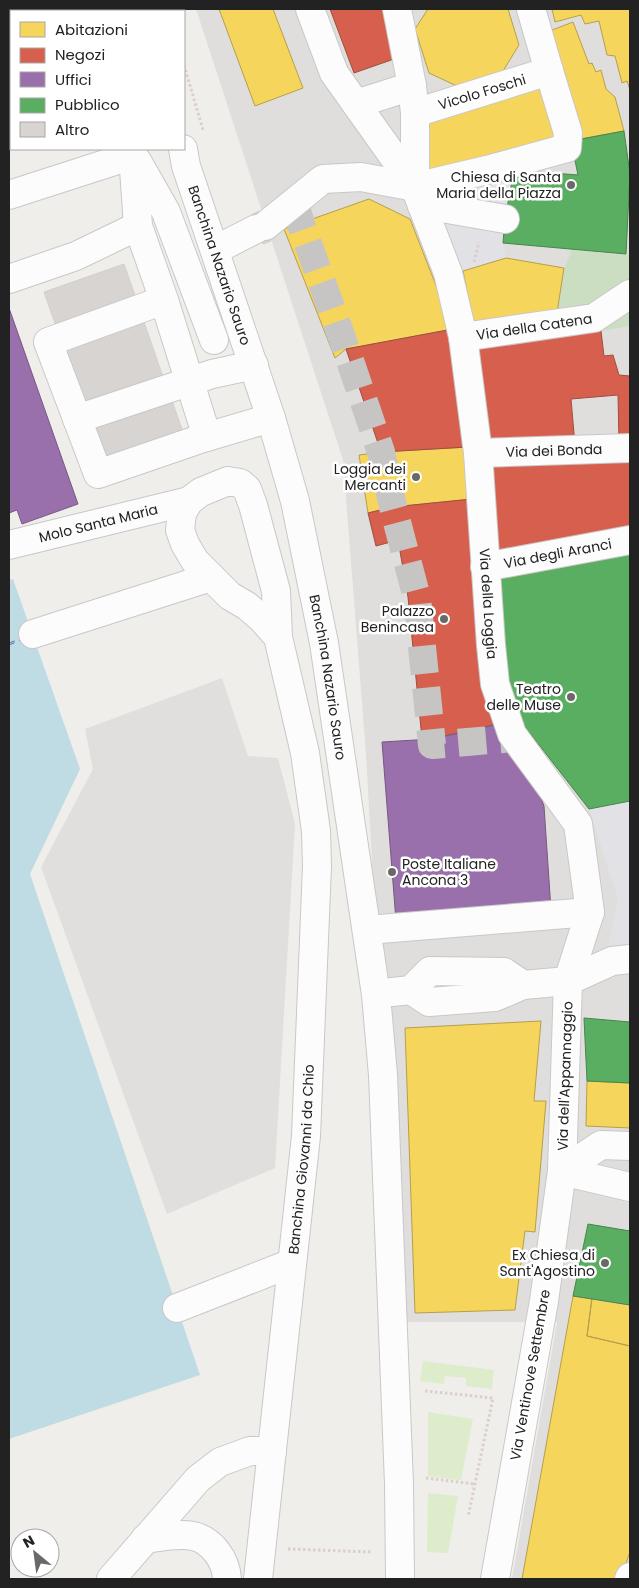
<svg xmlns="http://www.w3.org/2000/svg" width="639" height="1588" viewBox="0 0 639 1588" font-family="Poppins,sans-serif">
	<rect width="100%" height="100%" fill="#f0eeeb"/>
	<path fill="#dfdedc" d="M196,9H630V1579H512L557,1322H398L366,754L343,460Z"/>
	<path fill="#ddeccb" d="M423,1361L494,1370L492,1389L466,1386V1378L445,1376L444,1384L420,1381Z
		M428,1412L473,1419L461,1480L428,1476Z
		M428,1493L458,1496L448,1553L427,1552Z"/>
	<path fill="#cbdec1" d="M572,250L630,255V289L556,319L564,268Z
		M630,299V330L629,326L601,331L599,320Z"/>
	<path fill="#e0dfde" d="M403,61L407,162L348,79Z
		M222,678L248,756L278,758L295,824L275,1168L167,1214L41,867L93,769L85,729Z"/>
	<path fill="#e2e1e5" d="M514,170L505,219L503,243L506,258L463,271L431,196Z
		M630,801V944L608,947L618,898L589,809Z"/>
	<path fill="#bfdbe3" d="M13,579L80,769L30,874L200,1375L9,1439V580Z"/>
	<path fill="#f6d55c" stroke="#b69f4b" d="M219,9H273L303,88L255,106Z
		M428,9H508L519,45L503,71L457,86L429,73L415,29Z
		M552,9H630V90L627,81L622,83L615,56L607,55L599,21L585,24L581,15L555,22Z
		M573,22L589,64L592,63L596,72L601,70L606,89L615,97L624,131L580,139L547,32Z
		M537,83L559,138L427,172L420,120Z
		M369,199L410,219L453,329L346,349L335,358L284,229Z
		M506,258L564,268L556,319L474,327L463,271Z
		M468,447L472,499L393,507L368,513L359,455L381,452Z
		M541,1021L534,1101H546L535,1232L525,1231L515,1310L415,1313L405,1028Z
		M587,1081L630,1083V1128L586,1126Z
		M573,1296L592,1298L587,1336L630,1346V1552L620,1579H522Z
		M592,1298L630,1305V1346L587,1336Z"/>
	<path fill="#d6604d" stroke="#a04d40" d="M330,9H383L394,59L354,73Z
		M453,329L468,447L381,452L346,349Z
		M601,331L604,356L613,355L619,375L630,376V442H619L618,395L571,399L575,445L484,448L474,344Z
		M630,451V536L495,562L484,457Z
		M472,499L479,640L494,725L432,739H422L408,597L398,540L376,546L368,513L393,507Z"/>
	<path fill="#9970ab" stroke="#755982" d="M9,308L78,504L22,524L17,510L9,513Z
		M494,725L536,785L544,806L551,910L396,921L382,742L432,739Z"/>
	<path fill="#5aae61" stroke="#49844e" d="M624,131L630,174L626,254L503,243L505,219L514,170L578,175L571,141Z
		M630,545V801L589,809L525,727L501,667L495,569Z
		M584,1018L630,1022V1083L587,1081Z
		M588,1224L630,1231V1305L573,1296Z"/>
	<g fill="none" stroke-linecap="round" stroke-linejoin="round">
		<path stroke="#4a7aab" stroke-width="1" stroke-dasharray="6 5" stroke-linecap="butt" d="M9,643L20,639
			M9,645L21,640"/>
	</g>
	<path fill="#d7d4d2" stroke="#d3d0cc" d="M259,211L271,241L263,244L251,215Z
		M124,264L137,301L57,329L44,292Z
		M144,322L163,377L84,405L64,350Z
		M171,398L184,435L104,463L91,426Z"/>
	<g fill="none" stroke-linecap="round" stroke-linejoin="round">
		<path stroke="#c7c5c3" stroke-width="28" stroke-dasharray="28 14" stroke-linecap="butt" d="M295,203L301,224L346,349L381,452L393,507L417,598L432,745L503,739L512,734"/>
		<g stroke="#c9c8c7" stroke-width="30">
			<g id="minor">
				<path d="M42,9L44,11"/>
				<path d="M72,9L74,11"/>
				<path d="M156,9L157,11"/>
				<path id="s1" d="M310,9L334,73L415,187L448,273L463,337L478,453L491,645L495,684L512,734L578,824L590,912L568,981L562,1171L544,1301L495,1579"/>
				<path d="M397,9L412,86L415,113V187"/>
				<path d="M531,9L549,71"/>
				<path d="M356,104L412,86"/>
				<path id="s2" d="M183,149L186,166L271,418L295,501L324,643L376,995L383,1075L399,1484L400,1579"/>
				<path d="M133,155L138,226L164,300L207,437"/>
				<path d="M137,161L166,212L214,340"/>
				<path d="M9,195L133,155"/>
				<path d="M422,206L436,207L505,219"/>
				<path d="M265,226L323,179L361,177L415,187L487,170L567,148L568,133L549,71L415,113"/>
				<path d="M215,250L256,229"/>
				<path d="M9,279L76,256L138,226"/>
				<path d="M164,300L48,342L98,474L203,438L271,418"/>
				<path id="s3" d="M463,337L594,318L630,294"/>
				<path d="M77,419L212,374L254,365"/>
				<path id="s4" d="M478,453L630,448"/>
				<path id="s5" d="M9,545L189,501"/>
				<path id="s6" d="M485,567L630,540"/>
				<path d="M33,634L211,577"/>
				<path d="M367,930L590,912"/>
				<path d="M411,990L429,1002L495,997L523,985L568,981L612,961L630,959"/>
				<path d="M392,992L411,990L430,971L504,972L523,985"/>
				<path d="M562,1171L601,1145L630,1146"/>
				<path d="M562,1171L630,1187"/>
				<path d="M177,1308L292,1263"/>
				<path d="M145,1539C160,1537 178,1533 193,1536C212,1540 226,1560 227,1579"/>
				<path d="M111,1579L198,1479L220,1462L250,1451H272"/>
				<path id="s7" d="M258,1579L306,1136L317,866L316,831L305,753L278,637L276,591L253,505L247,489L240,483L228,481L201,492L189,501L182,513L180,530L185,544L195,561L230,596L247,606L262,619L278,637"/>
				<path d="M629,1579L630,1577"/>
			</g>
		</g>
		<path stroke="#dccecd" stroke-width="3" stroke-dasharray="2.5 2.5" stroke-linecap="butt" d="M184,65L203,130
			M474,262L479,242
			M425,1391L493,1398L468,1517
			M426,1478L475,1484
			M288,1549L372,1552"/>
		<use href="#minor" stroke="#fdfcfc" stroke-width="28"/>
	</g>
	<g fill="#6a6968" stroke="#fff" stroke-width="2">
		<circle cx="571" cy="185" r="5"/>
		<circle cx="416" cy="477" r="5"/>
		<circle cx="444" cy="619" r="5"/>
		<circle cx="571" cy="697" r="5"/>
		<circle cx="392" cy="872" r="5"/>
		<circle cx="605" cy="1263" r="5"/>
	</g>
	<g text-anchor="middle" stroke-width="5" stroke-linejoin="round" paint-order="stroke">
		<g font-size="14" fill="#222" stroke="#fff">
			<text transform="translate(482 92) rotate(-17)" y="5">Vicolo Foschi</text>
			<text dy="5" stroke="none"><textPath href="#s2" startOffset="122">Banchina Nazario Sauro</textPath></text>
			<text dy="5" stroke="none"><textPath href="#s3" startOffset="72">Via della Catena</textPath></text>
			<text dy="5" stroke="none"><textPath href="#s4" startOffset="76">Via dei Bonda</textPath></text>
			<text dy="5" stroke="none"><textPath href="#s5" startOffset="92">Molo Santa Maria</textPath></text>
			<text dy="5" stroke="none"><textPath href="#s6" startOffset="74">Via degli Aranci</textPath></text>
			<text dy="5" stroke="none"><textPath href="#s1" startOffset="634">Via della Loggia</textPath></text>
			<text dy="5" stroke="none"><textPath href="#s2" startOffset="549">Banchina Nazario Sauro</textPath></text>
			<text transform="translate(565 1076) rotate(-88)" y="5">Via dell'Appannaggio</text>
			<text dy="5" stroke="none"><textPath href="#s7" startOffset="422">Banchina Giovanni da Chio</textPath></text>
			<text transform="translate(530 1375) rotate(-80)" y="5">Via Ventinove Settembre</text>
		</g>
		<g font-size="14" fill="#222" stroke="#fff" text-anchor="end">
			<text x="561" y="182">Chiesa di Santa<tspan x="561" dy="16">Maria della Piazza</tspan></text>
			<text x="406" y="474">Loggia dei<tspan x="406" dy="16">Mercanti</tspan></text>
			<text x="434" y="616">Palazzo<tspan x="434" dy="16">Benincasa</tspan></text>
			<text x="561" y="694">Teatro<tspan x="561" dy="16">delle Muse</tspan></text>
			<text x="402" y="869" text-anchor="start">Poste Italiane<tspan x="402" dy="16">Ancona 3</tspan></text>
			<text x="595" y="1260">Ex Chiesa di<tspan x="595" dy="16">Sant'Agostino</tspan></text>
		</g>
	</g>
	<rect width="639" height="1588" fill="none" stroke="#222222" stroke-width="20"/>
	<rect x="10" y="10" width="175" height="140" fill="#ffffff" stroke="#a7a7a7"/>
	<rect x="20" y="22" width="25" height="15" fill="#f6d55c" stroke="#a7a7a7"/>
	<text x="55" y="35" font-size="15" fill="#222222">Abitazioni</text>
	<rect x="20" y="48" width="25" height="15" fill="#d6604d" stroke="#a7a7a7"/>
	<text x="55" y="60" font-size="15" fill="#222222">Negozi</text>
	<rect x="20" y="72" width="25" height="15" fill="#9970ab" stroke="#a7a7a7"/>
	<text x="55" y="85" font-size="15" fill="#222222">Uffici</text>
	<rect x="20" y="98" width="25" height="15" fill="#5aae61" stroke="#a7a7a7"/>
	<text x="55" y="110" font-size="15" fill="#222222">Pubblico</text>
	<rect x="20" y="122" width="25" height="15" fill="#d7d4d2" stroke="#a7a7a7"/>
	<text x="55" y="135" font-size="15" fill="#222222">Altro</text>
	<g transform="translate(35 1553) rotate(331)"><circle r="24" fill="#ffffff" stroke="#a7a7a7"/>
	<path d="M0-4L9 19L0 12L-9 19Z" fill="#6a6968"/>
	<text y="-8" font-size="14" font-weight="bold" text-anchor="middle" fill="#222222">N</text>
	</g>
</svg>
